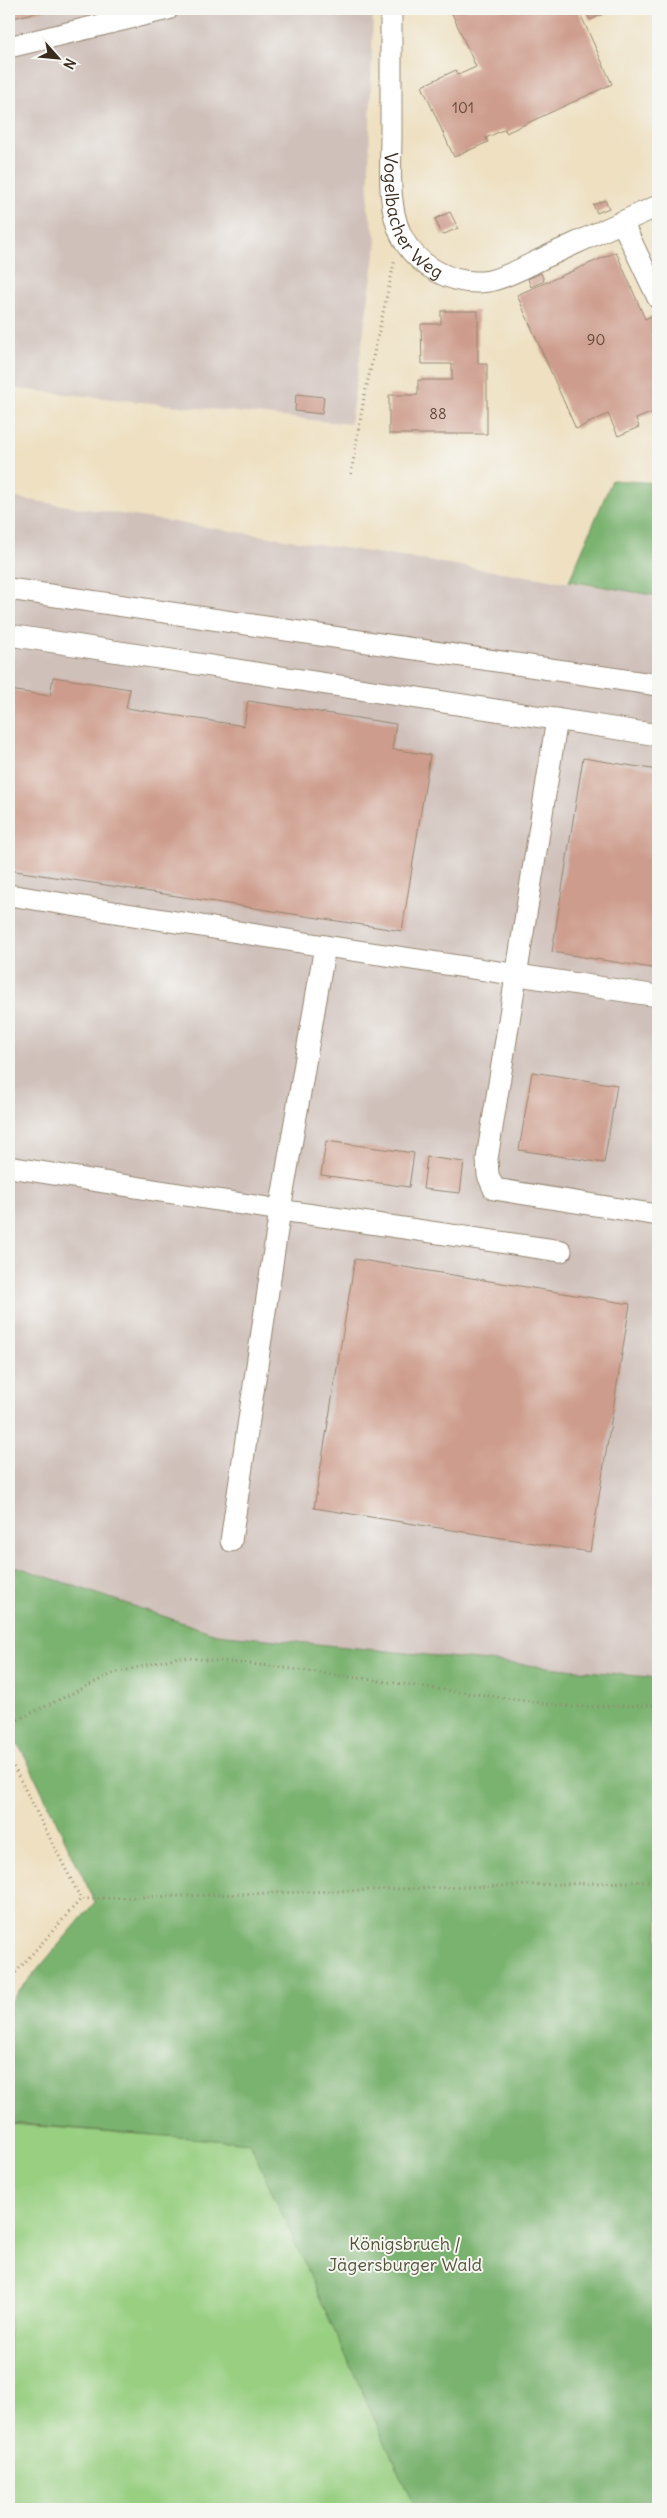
<svg xmlns="http://www.w3.org/2000/svg" width="667" height="2518" viewBox="0 0 667 2518" font-family="Delius,sans-serif">
	<rect width="100%" height="100%" fill="#f6f6f2"/>
	<filter id="ink" filterUnits="userSpaceOnUse"><feTurbulence type="fractalNoise" baseFrequency=".02" numOctaves="2"/><feDisplacementMap in="SourceGraphic" scale="10" xChannelSelector="R" yChannelSelector="G"/><feConvolveMatrix kernelMatrix="1 2 1 2 8 2 1 2 1" color-interpolation-filters="sRGB"/></filter>
	<filter id="wash" filterUnits="userSpaceOnUse"><feTurbulence type="fractalNoise" baseFrequency=".0096" numOctaves="4" result="noise"/><feDisplacementMap in="SourceGraphic" scale="20" xChannelSelector="R" yChannelSelector="G"/><feGaussianBlur stdDeviation="1.12" result="paint"/><feColorMatrix in="noise" values="0 0 0 0 0 0 0 0 0 0 0 0 0 0 0 0 0 1.4 0 .05"/><feComposite in="paint" operator="in"/></filter>
	<g filter="url(#wash)">
		<rect width="100%" height="100%" fill="#eee0c1"/>
		<path fill="#cfc0ba" d="M9,9H373L368,209L377,242L350,424L9,388Z
			M9,497L658,596V1678L216,1634L9,1564Z"/>
		<path fill="#98cf81" stroke="#6a7c50" d="M658,1707V2509H9V2124L153,2135Z"/>
		<path fill="#7ab26f" stroke="#5a6e46" d="M612,480L658,483V596L569,581Z
			M9,1564L216,1634L658,1678V2509H415L250,2143L9,2123V2003L95,1902L23,1752L9,1736Z"/>
		<g id="blocks">
			<path fill="#cd9c8c" d="M9,9H50L9,19Z
				M450,9H578L612,84L506,133L505,129L486,138L488,142L454,157L422,86L456,70L458,75L476,67Z
				M585,9H614L590,20Z
				M605,200L609,208L597,213L593,205Z
				M450,212L458,228L442,235L435,219Z
				M616,252L645,319L658,313V330L651,333L658,348V410L636,419L639,427L618,436L608,414L576,429L517,295Z
				M541,273L544,281L531,287L528,279Z
				M441,311H478V364H487V434H389V395H418V380H452V364H422L421,324H441Z
				M296,394L324,397L322,414L295,411Z
				M53,677L130,689L126,708L244,726L248,701L396,724L392,749L430,755L402,931L9,870V690L50,696Z
				M583,758L658,770V969L552,952Z
				M532,1072L617,1085L604,1163L519,1150Z
				M326,1141L414,1153L409,1187L321,1175Z
				M427,1157L464,1162L460,1193L423,1189Z
				M355,1259L630,1304L590,1552L314,1508Z"/>
		</g>
	</g>
	<g filter="url(#ink)">
		<use href="#blocks" fill-opacity="0" stroke="#948570" stroke-width="1"/>
		<g fill="none" stroke-linecap="round" stroke-linejoin="round">
			<g stroke="#948570" stroke-width="23">
				<g id="minor">
					<path id="s1" d="M391,9C391,50 391,92 391,134C391,166 387,205 401,235C416,266 454,287 489,281C509,277 530,264 548,256C585,239 621,222 658,206"/>
					<path d="M9,47L168,9"/>
					<path d="M622,222L658,298"/>
					<path d="M9,589L658,685"/>
					<path d="M9,635L658,735"/>
					<path d="M557,719L487,1159L488,1175L494,1189L658,1215"/>
					<path d="M9,895L325,946L658,996"/>
					<path d="M9,1167L280,1210L561,1251"/>
					<path d="M231,1541L280,1210L325,946"/>
				</g>
			</g>
			<path stroke="#948570" stroke-width="3" stroke-dasharray="1 4" stroke-linecap="butt" d="M351,474L364,398L395,259
				M9,1724L112,1674L178,1657L270,1666L571,1707L658,1705
				M9,1758L81,1899L658,1881
				M9,1980L81,1899"/>
			<use href="#minor" stroke="#fff" stroke-width="21"/>
		</g>
	</g>
	<g text-anchor="middle" stroke-width="4" stroke-linejoin="round" paint-order="stroke">
		<g font-size="15" fill="#60463a">
			<text x="463" y="113">101</text>
			<text x="596" y="345">90</text>
			<text x="438" y="419">88</text>
		</g>
		<g font-size="18" fill="#3b2a1e" stroke="#f6f6f2">
			<text dy="6" stroke="none"><textPath href="#s1" startOffset="214">Vogelbacher Weg</textPath></text>
		</g>
		<g font-size="18" fill="#525337" stroke="#f6f6f2">
			<text x="405" y="2250">Königsbruch /<tspan x="405" dy="21">Jägersburger Wald</tspan></text>
		</g>
	</g>
	<rect width="667" height="2518" fill="none" stroke="#f6f6f2" stroke-width="30"/>
	<g transform="translate(58 58) rotate(117)" stroke="#f6f6f2" stroke-width="4" paint-order="stroke">
	<path d="M0-4L9 19L0 12L-9 19Z" fill="#3b2a1e"/>
	<text y="-8" font-size="14" font-weight="bold" text-anchor="middle" fill="#3b2a1e">N</text>
	</g>
</svg>
